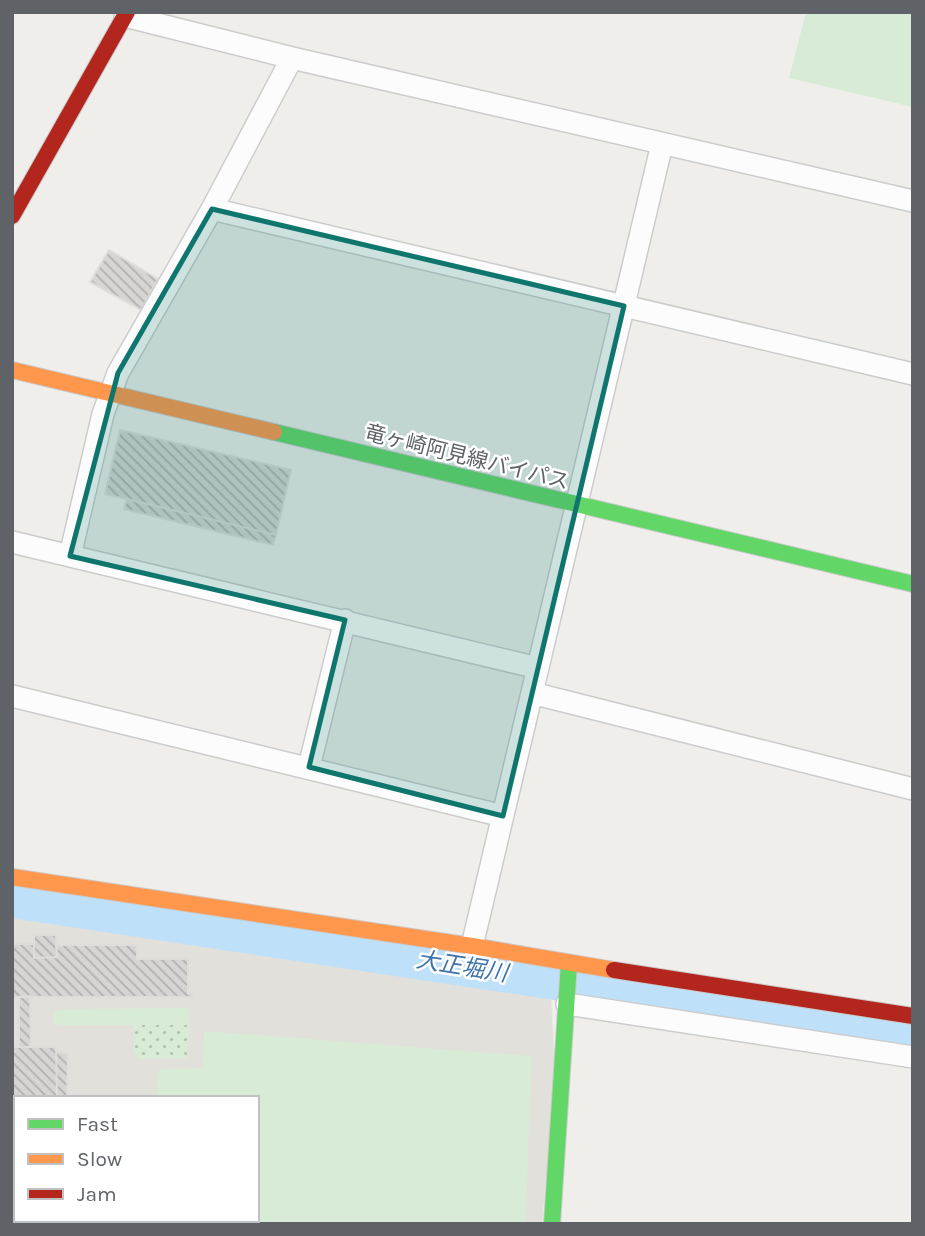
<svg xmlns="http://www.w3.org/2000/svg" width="925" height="1236" viewBox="0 0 925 1236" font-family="Karla,'Noto Sans JP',sans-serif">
	<defs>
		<pattern id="grass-dots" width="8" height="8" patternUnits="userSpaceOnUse" patternTransform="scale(1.75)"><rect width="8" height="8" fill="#d8ebd6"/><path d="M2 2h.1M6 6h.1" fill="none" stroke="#b2c2b1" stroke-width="1.8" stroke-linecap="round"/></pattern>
		<pattern id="building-back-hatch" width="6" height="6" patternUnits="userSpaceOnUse" patternTransform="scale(1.75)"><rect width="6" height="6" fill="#d6d5d3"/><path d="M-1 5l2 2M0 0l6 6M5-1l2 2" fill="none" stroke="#b1b0af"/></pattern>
	</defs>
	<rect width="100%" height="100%" fill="#efeeea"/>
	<path fill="#e2e0da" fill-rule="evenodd" d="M12,912L188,935L551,996L555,1072L542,1224H12ZM16,1098H257V1220H16Z"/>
	<path fill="url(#grass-dots)" d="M134,1025H189L187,1058L139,1059L134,1052Z"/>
	<path fill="#d8ebd6" d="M806,12H913V107L789,78Z
		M188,1008L189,1025H60L53,1023L54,1013L59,1009Z
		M204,1031L531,1056L526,1224H148V1220H257V1098H157L159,1069L203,1068Z"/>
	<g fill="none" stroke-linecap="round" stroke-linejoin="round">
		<path stroke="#bfe0f9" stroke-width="40" d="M12,898L913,1034"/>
	</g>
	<path fill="url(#building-back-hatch)" stroke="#deddd9" stroke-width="2" d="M109,250L158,279L141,310L90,282Z
		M120,430L291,470L276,535L105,494Z
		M127,499L276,535L273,545L124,509Z
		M34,935H56L57,957L34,958Z
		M12,944H34V958L57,957L56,945H137V959H188V993H192V997H12Z
		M30,996L31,1047H19V997Z
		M12,1047H56L57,1098H16V1105H12Z
		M56,1051L68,1054L67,1098H57Z
		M12,1151H16V1215H12Z"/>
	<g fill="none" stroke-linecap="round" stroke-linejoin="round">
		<g stroke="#cbcccc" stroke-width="24">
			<path id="street" d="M125,16L292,58L913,201
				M212,209L913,374
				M12,542L538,668
				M70,556L103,414L118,373L212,209L292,58
				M532,693L913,789
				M12,696L503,816
				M309,767L345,620
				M472,946L662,144
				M567,1004L913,1057"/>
		</g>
		<g stroke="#cacacb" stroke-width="18">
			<path id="fast" d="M274,432L913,584
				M552,1224L569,963"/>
		</g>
		<g stroke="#cacacb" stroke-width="18">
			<path id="slow" d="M12,370L274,432
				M12,877L472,946L614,970"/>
		</g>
		<g stroke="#cacacb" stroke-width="18">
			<path id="jam" d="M12,216L127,12
				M614,970L913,1016"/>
		</g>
		<use href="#street" stroke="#fdfcfc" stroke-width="21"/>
		<use href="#fast" stroke="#63d668" stroke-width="16"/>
		<use href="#slow" stroke="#ff974d" stroke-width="16"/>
		<use href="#jam" stroke="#b3261e" stroke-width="16"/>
	</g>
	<path fill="#0f766e" fill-opacity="0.2" stroke="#0f766e" stroke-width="5" stroke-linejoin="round" d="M212,209L624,306L503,816L309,767L345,620L70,556L118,373Z"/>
	<g text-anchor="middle" stroke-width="5" stroke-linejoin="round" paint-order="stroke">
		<g font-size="21" fill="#5f6368" stroke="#fff">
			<text transform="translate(467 457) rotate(14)" y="7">竜ヶ崎阿見線バイパス</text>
		</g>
		<g font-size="23" font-style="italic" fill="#4174aa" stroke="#fff">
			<text transform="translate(462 966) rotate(9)" y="8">大正堀川</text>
		</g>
	</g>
	<rect width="925" height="1236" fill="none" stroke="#5f6368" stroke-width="28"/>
	<rect x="14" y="1096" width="245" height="126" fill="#ffffff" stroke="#bfc1c3" stroke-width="2"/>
	<rect x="28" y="1119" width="35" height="10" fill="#63d668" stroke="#bfc1c3" stroke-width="2"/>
	<text x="77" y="1131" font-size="21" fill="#5f6368">Fast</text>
	<rect x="28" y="1154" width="35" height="10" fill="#ff974d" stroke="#bfc1c3" stroke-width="2"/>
	<text x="77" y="1166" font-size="21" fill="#5f6368">Slow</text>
	<rect x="28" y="1189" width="35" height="10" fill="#b3261e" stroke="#bfc1c3" stroke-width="2"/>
	<text x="77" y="1201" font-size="21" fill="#5f6368">Jam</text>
</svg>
